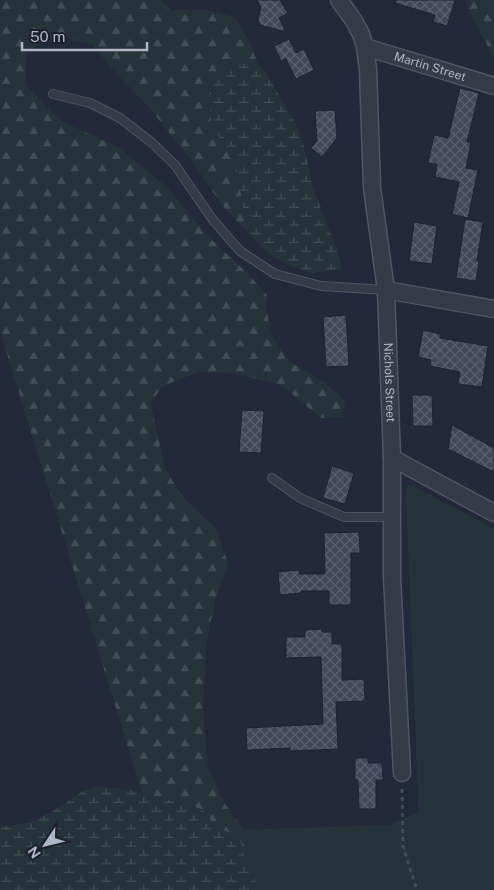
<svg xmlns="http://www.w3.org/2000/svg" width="494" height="890" viewBox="0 0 494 890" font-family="'Public Sans',sans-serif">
	<defs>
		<pattern id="forest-firs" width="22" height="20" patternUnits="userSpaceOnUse" patternTransform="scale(1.25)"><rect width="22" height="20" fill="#25343b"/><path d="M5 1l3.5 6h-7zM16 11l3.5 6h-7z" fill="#424f56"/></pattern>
		<pattern id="wetland-marsh" width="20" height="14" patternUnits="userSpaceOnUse" patternTransform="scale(1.25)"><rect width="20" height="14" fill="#25343b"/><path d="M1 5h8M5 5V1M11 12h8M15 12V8" fill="none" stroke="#424f56"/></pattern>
		<pattern id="building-cross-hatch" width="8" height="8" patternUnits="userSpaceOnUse" patternTransform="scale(1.25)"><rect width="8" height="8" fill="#42475b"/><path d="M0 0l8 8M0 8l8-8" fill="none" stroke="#5b5f71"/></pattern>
	</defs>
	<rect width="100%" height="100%" fill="#23283a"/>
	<path fill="url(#forest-firs)" d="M0,0H161L170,10H207L234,17L250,42L258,65C240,62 223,74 208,82V92L223,142L233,155L237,169L243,207L252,237L222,205L192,161L147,105L111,68L92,44L59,37L27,51L25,85L63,122L118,147L167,187L207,235L249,275L267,295L266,307L272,336L290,362L324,382L345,401L343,417L321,418L281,385L233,373L198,372L161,387L151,404L165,469L183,497L217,530L228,564L216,598L207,638L203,708L208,769L225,804L244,830L389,825L419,813L406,489L408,485H412L494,529V890H172L0,331Z
		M465,0H494V58L477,27Z"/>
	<path fill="url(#wetland-marsh)" d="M249,63L258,65L266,73L294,120L303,142L313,188L337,250L342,269L312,273L300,269L283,263L267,252L252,237L243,207L237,169L233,155L215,132L211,122L208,81L240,65Z
		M100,786L136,791L199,808C208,813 210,823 219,828C225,832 236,833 240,840C246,851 240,860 255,866L390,890H0V824L6,826L33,822L63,805L81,792Z"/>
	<path fill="#25343b" d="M408,485H412L494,529V890H258L243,830L389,825L419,812L406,489Z"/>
	<path fill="url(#building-cross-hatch)" stroke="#1e2231" d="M257,0H280L288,13L279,18L286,32L260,25L258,19L261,8Z
		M396,0H455L447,26L433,22L435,15L395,3Z
		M289,39L296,53L304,49L314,70L296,79L286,59L281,61L274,46Z
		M460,88L479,93L467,142H471L466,168L478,170L468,218L452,214L459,182L435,177L437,164L428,163L434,135L448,138Z
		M335,110L337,138L322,157L311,148L317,141L315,111Z
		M465,219L483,222L477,261H479L476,281L456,278Z
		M414,222L437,226L432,264L409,261Z
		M346,315L349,366L326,367L323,317Z
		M423,330L440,334V338L488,346L482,387L458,384L460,372L430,366L431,360L418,357Z
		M412,395H432L433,426H413Z
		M242,410L264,411L261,453L239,452Z
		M452,425L494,448V472L448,449Z
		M332,466L354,473L345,504L323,498Z
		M359,532L360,553H351V605H329V591H301V593L280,595L278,572L299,570V574H325L324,533Z
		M322,629V632H332V644H342V680L364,679L365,701L336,702L338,749L290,751V748L247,750L246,728L323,724L321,657L286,658V637H305V630Z
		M355,758H368V763H382L383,780H376V809H359L358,780H355Z"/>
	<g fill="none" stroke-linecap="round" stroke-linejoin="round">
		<g stroke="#515565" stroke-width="10">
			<path id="service" d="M53,94L90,103L120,118L151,142L175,165L213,220L240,251L275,274L321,286L386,290
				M272,478L300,498L344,517H392"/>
		</g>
		<g stroke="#515565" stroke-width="19">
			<g id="minor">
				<path id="s1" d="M339,0L354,21L361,34L365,47L368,69L372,188L386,290L392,458V577L402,773"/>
				<path id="s2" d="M365,47L494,86"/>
				<path d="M386,290L494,309"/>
				<path d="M392,458L494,513"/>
			</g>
		</g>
		<path stroke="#425158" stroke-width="3" stroke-dasharray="4 4" stroke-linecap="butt" d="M402,789L403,847L417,890"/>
		<use href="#service" stroke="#363b4a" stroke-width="8"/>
		<use href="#minor" stroke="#363b4a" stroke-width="16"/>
	</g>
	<g text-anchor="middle" stroke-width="4" stroke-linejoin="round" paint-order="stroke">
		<g font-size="12" fill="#b1b5c6" stroke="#1c202f">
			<text dy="4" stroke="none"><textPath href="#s2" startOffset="68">Martin Street</textPath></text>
			<text dy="4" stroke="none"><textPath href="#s1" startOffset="391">Nichols Street</textPath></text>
		</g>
	</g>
	<g transform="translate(45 845) rotate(235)" stroke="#1c202f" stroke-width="4" paint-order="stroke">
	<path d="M0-4L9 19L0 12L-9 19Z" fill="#b1b5c6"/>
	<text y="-8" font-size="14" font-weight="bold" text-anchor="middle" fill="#b1b5c6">N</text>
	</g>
	<path d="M22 42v8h125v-8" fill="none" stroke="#b1b5c6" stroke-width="2.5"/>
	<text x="30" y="42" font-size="15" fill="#b1b5c6" stroke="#1c202f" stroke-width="4" paint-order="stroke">50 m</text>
</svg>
